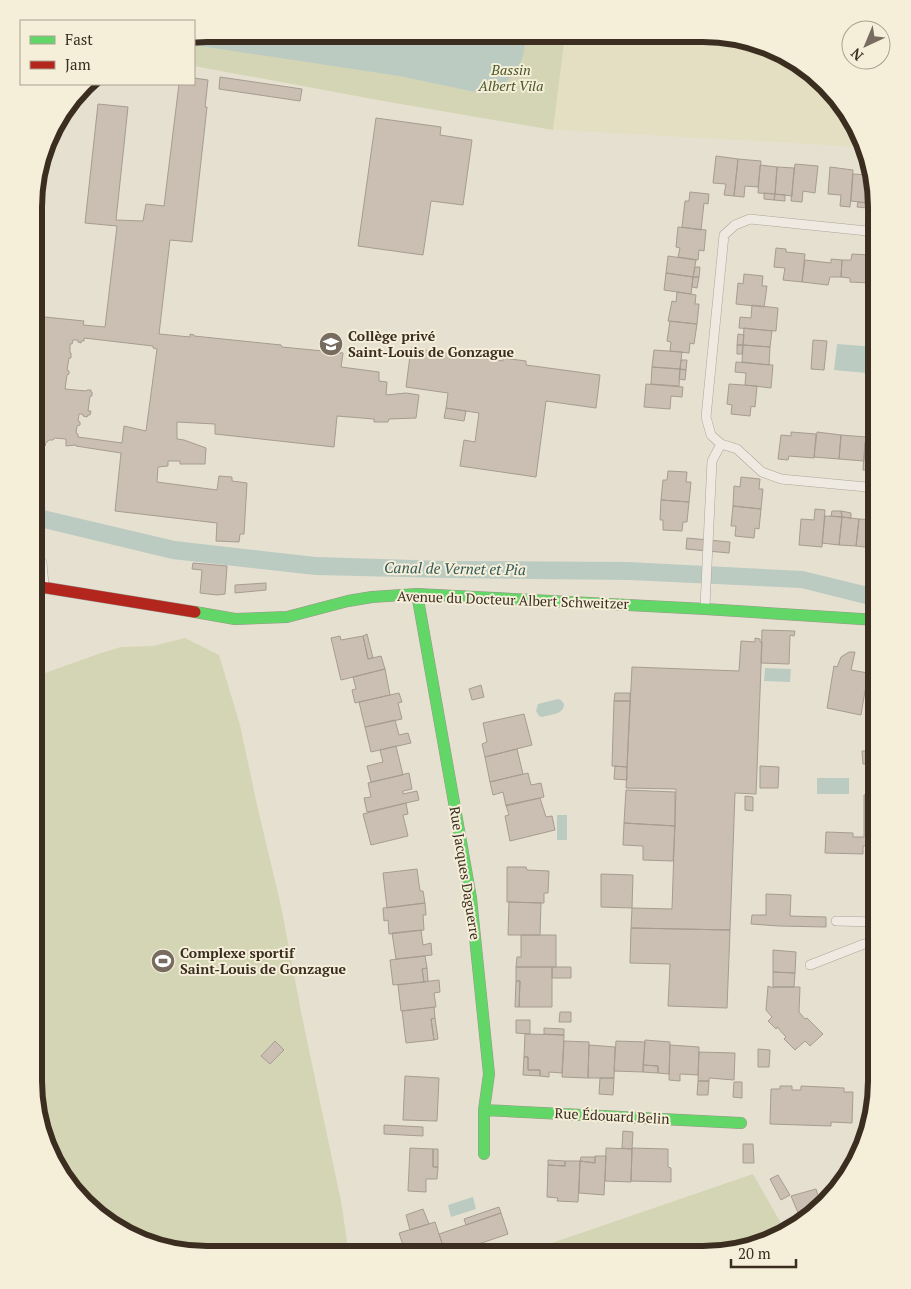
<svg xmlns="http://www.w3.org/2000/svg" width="911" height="1289" viewBox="0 0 911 1289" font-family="'PT Serif',serif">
	<rect width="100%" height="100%" fill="#e6e0d1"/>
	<path fill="#e4dfc3" d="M565,35H726L809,70L859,131L863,147L553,130Z"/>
	<path fill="#d4d5b4" d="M208,34L565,35L553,130L389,102L194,66V36Z
		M185,638L219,655L240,725L257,805L281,906L302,1017L341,1201L349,1254H185L102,1219L52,1158L34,1082V677L98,654L121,647L153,646Z
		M753,1174L786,1232L780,1237L704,1255H517Z"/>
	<path fill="#bccbc2" d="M208,34L526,35C525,41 525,48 523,55C519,73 502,88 485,94L399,76L194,45V36Z
		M837,344L877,347V374L834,370Z
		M35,508L175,541L316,557L447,561L629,562L803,571L877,589V607L801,588L628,580L447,578L315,575L172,559L35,526Z
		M765,668L791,669L790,682L764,681Z
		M558,699L561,700L564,704C564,715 551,714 542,717L539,716L536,711L538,704Z
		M817,778H849V794H817Z
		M557,815H567V840H557Z
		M473,1197L476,1209L451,1217L448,1205Z"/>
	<path fill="#cabfb2" stroke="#a69c90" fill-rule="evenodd" d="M220,77L302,89L300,101L219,89Z
		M194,78L208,80L205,107H207L192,242L170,240L159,334L190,337V334L194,335V336L281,345L282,347L343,353L341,367L379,372V381L387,382L386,395L406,393L419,395L416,418L389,419L388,422H374V419L337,416L334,447L215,434V424L177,422V439L184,440L206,448L205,464H180V461H168V466L158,467L157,482L217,490L219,476L232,477V481L247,483L244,534H240L239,542L216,541L217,523L115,511L121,453L76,446V445L66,446V439L55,438L53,440H49L45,444L46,445L42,448L41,446L35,445V316L84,321L83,325L105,327L117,226L85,223L98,104L128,107L116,220L143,221L146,204L164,206L179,84H194ZM84,338L153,346V348L157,349L146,431L124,426L122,443L78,437V434L76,433L77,426L80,425V422L78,421L79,414H83V416L87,417L88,415H90L91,411H88L90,396H92V392H91V390H87L86,391L65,389L67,375L69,374V371L67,370L69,358H71V353H70V344H72L73,340H78V342L81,343V341H84Z
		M376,118L441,127L440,135L472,140L463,205L431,201L423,255L358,246Z
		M716,156L738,159L734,196L724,195L726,184L713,183Z
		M738,159L761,161L758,187L745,186L744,197L734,196Z
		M795,164L818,166L815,193L803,191L802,202L791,201Z
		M760,165L777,167L775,194L758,193Z
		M777,167L794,168L792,196L775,194Z
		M830,167L853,170L850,207L840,206L841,195L828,194Z
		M853,174L870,175L868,203L851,201Z
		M870,178L876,204L868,203Z
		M690,192L709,194L708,204L704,203L701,230L682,227L685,201H689Z
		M764,193L775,194L774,200L764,199Z
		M775,194L785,195V201L774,200Z
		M858,202L868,203L867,208L857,207Z
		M868,203L876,204L877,209L867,208Z
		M678,227L706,230L704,251L699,250L698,260L678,257L680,248L676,247Z
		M776,248L786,249V252L805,254L802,282L783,280L785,268L774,267Z
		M852,254L871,255L870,283L850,282V278L841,277L842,260H851Z
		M871,255H877V284L870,283Z
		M668,256L696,260L693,277L666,273Z
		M831,259L842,260L841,277H830L828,285L802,282L805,260L831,263Z
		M695,267H700L699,277H693Z
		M666,273L693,277L691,294L664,290Z
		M744,274L763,276L762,286H767L764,307L736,304L738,283L743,284Z
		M693,277H699L697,288L692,287Z
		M677,292L696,295L695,304H699L697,324L668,321L672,301L676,302Z
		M752,305L778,308L776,331L739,328L740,317L751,318Z
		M670,321L697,324L694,344L690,343L689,353L670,351L671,342L667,341Z
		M744,328L772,331L770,347L743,345Z
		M738,334L744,335L743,345H737Z
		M813,340L827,341L824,370L811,369Z
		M737,345H743L742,354H737Z
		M743,345L770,347L769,365L742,362Z
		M411,348L503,361V358L526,361V365L600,375L596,408L546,401L536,477L460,466L464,440L475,442L479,413L446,408L448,393L406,387Z
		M654,350L682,352L680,369L652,367Z
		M681,360H687L686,370L680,369Z
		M736,362L773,365L771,388L745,385L746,373L735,372Z
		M652,367L680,369L679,386L651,384Z
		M680,369L686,370L685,380L679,379Z
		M646,384L683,387L682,397L671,396L670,409L644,407Z
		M729,384L757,386L755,407L751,406L750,416L731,414L732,405L727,404Z
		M446,408L466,411L464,421L444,418Z
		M791,432L816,434L814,458L789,456L788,460L778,459L781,435L791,436Z
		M817,432L841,435L839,459L814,457Z
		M841,435L866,437L864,461L839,459Z
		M865,442L877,443V471L863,470Z
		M668,471L687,472L686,482H691L689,502L661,500L663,480H667Z
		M741,477L760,479L759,489H763L761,509L733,506L734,486L740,487Z
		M661,500L689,502L687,522H683L682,531L663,530V520H660Z
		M733,506L761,509L759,529L755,528L754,538L735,536L736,526H731Z
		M815,509L825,510L822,547L799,545L801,519L814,520Z
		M832,511H841L842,517L831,516Z
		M841,511L851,513V518L842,517Z
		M867,514L877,515L876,520L866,519Z
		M825,516L842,517L839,545L822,543Z
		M842,517L859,519L856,546L839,545Z
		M859,519L876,520L873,548L856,546Z
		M876,520H877V548H873Z
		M687,538L730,542L729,553L686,549Z
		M193,563L227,566L225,594L217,595L200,593L202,570L192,569Z
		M266,583V590L235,593V585Z
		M762,630L795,631L794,636L790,635L789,664L761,663Z
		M367,634L373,658L368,659L363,636Z
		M340,636L341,640L363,636L368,659L381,656L385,669L341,680L331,638Z
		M755,638L760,639V642H762L756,794L735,793L730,930L631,928L632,908L672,909L676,789L626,788L632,667L739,671L741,641L755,642Z
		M849,652H855L851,670L868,673L861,715L827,708L834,666L837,667L841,657Z
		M385,669L390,695L355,703L352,690L356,689L353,677Z
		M481,685L484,697L472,700L469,689Z
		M399,693L402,702L398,703L402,719L365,727L359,702Z
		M615,693H630V701H614Z
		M614,701H630L627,767L612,766Z
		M524,714L532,745L485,757L482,744L487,742L483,723Z
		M395,720L399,735L408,733L411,743L371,752L365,727Z
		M396,746L403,775L371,782L367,766L383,762L380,750Z
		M517,749L523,774L490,782L485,757Z
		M862,751H874V764H863Z
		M615,766L627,767V780L614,779Z
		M760,766L779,767L778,788H760Z
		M409,773L412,789L403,791V794L417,791L419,800L367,812L364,798L371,797L368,783Z
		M528,773L531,785L541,783L544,797L506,806L503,792L493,795L490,782Z
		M626,790L675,792V826L624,823Z
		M864,795H877V846H863V854L825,853L826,832L853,833V837H864Z
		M745,796L753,797V811L745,810Z
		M540,798L546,817L552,816L555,830L510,841L505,816L509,815L506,805Z
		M406,803L408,814L403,815L408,836L371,845L363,814Z
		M624,823L675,826L673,861L643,860V846L623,845Z
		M507,867H526L527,870L549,871L548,893H544V903L507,902Z
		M417,869L420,891H423L425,903L387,908L383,873Z
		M601,874L633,875L632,908L601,907Z
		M766,894L791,895L790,916L826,917V927L779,926L751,924L752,915H766Z
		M509,902L541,903L540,935H508Z
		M425,903L426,915H423L424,930L389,934L388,920L384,921L383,908Z
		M631,928L730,930L727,1008L668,1006L670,964L630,963Z
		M421,930L423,945L431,943L432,955L396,959L392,933Z
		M521,935H556V967H516L517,957H521Z
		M773,950L796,952L795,973L773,972Z
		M425,956L427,968L422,969L424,982L393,985L390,960Z
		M516,967H552V1007H519L520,981H516Z
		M552,967H571V978H552Z
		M427,968L428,981L424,982L422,969Z
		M773,972L795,973L794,987H773Z
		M439,980L440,992L434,993L436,1007L401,1011L398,985Z
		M516,981H520L519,1007H515Z
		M768,986L773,988V987H800L799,1012L805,1019L807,1018L823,1034L810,1046L805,1041L795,1050L784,1039L786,1037L777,1027L776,1029L768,1021L772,1017L766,1010Z
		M434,1007L435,1018L431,1019L434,1040L406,1043L402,1011Z
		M560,1012H571V1022H559Z
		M435,1018L438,1039L434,1040L431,1019Z
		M516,1020H530V1034L516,1033Z
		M544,1028L564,1029V1035L544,1034Z
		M525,1034L564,1035L562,1073L549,1072V1077L540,1076V1070H528V1057H524Z
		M645,1040L670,1042L669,1074L658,1073V1066L643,1065Z
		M275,1041L284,1050L270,1064L261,1056Z
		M564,1041L589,1042L588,1078L562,1077Z
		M616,1041L645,1042L643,1072L614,1071Z
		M589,1045L615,1047L614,1078H588Z
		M670,1045L699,1047L698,1075L680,1074V1081L669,1080Z
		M758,1049L770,1050L769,1067H758Z
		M699,1052L735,1053L734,1080L709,1078V1081H698Z
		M524,1057H528V1070H540V1076L523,1075Z
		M643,1065L658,1066V1073L643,1072Z
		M405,1076L439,1078L437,1121L403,1120Z
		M600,1078H614L613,1095L599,1094Z
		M698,1081H709L708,1095H697Z
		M734,1082H742V1098L733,1097Z
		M780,1086H792V1090H801V1086L844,1088V1092H853L852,1123L831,1122V1126L770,1124L771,1089H780Z
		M384,1125L423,1127V1136L384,1134Z
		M623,1131L633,1132L632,1149L622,1148Z
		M743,1144H753L754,1163H743Z
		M410,1148L433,1149V1167H438L437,1179H426V1192L408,1191Z
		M606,1148L632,1149L631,1182L605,1181Z
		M632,1148L668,1149V1167L671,1168V1182L631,1181Z
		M433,1149H438V1167H433Z
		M595,1156H606L604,1195L579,1193L580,1161L595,1163Z
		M581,1157H595V1163L580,1161Z
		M548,1160L565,1161V1166L548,1165Z
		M565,1161H580L578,1202L557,1201L558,1198L547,1197L548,1165L565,1166Z
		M778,1175L790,1195L781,1200L770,1179Z
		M816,1189L820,1202L809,1212L799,1215L791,1196Z
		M499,1207L501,1213L466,1225L464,1219Z
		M423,1209L429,1224L410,1230L406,1215Z
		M501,1213L508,1234L446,1255L439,1234Z
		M435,1222L446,1255L406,1254L399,1233Z"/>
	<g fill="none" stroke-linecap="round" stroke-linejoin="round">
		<g stroke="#aca599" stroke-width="10">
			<path id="lane" d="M721,444L737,449L762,472L781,479L877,488
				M35,557L42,563L44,585
				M705,606L712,461L721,444L711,435L706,417L724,235L735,225L750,219L877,232
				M836,921L877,922
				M810,965L864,944H877"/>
		</g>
		<g stroke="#9b958a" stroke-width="12">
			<path id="fast" d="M417,594L471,898L489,1074L484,1110V1154
				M195,612L235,619L287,617L348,601L372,597L417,594L705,609L877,620
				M484,1110L741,1123"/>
		</g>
		<g stroke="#9b958a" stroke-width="12">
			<path id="jam" d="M35,586L195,612"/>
		</g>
		<use href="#lane" stroke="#eeeae2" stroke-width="9"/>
		<use href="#fast" stroke="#63d668" stroke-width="11"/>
		<use href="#jam" stroke="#b3261e" stroke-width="11"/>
	</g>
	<defs>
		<g id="school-disc" transform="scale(1.25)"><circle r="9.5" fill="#776c5f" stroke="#f5eed9"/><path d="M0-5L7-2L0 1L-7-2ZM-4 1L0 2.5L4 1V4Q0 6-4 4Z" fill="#fff"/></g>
		<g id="stadium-disc" transform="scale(1.25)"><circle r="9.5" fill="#776c5f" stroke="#f5eed9"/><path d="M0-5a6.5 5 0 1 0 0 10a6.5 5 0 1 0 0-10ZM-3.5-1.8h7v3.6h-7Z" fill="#fff"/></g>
	</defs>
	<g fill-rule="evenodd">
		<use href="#school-disc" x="331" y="344"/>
		<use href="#stadium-disc" x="163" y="961"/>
	</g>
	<g text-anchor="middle" stroke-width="4" stroke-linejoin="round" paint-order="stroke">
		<g font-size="14" font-style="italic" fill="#495728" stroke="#f5eed9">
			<text x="511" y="75">Bassin<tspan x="511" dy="16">Albert Vila</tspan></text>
		</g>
		<g font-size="14" font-weight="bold" fill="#3b2e21" stroke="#f5eed9" text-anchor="start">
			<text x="348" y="341">Collège privé<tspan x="348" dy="16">Saint-Louis de Gonzague</tspan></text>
			<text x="180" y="958">Complexe sportif<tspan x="180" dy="16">Saint-Louis de Gonzague</tspan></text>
		</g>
		<g font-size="14" fill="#3b2e21" stroke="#f5eed9">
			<text transform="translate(513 600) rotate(2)" y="5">Avenue du Docteur Albert Schweitzer</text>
			<text transform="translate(465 873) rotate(81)" y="5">Rue Jacques Daguerre</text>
			<text transform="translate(612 1116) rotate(3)" y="5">Rue Édouard Belin</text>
		</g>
		<g font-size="15" font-style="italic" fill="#315a59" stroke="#f5eed9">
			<text transform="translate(455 569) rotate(1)" y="5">Canal de Vernet et Pia</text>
		</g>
	</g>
	<path d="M0 0H911V1289H0ZM207 42H703A165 165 0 0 1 868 207V1081A165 165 0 0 1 703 1246H207A165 165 0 0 1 42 1081V207A165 165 0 0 1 207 42Z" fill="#f5eed9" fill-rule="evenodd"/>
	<path fill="none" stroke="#3b2e21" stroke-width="6" d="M207 42H703A165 165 0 0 1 868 207V1081A165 165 0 0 1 703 1246H207A165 165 0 0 1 42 1081V207A165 165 0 0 1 207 42Z"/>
	<rect x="20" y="20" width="175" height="65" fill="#f5eed9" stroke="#aba18f"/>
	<rect x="30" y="36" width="25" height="8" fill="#63d668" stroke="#aba18f"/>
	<text x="65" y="45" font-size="15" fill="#3b2e21">Fast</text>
	<rect x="30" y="61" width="25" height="8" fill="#b3261e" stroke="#aba18f"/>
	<text x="65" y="70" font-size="15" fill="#3b2e21">Jam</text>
	<g transform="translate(866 45) rotate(224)"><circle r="24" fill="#f5eed9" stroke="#aba18f"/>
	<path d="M0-4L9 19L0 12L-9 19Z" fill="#776c5f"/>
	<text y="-8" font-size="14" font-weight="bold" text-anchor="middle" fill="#3b2e21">N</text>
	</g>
	<path d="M731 1259v8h65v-8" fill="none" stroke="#3b2e21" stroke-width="2.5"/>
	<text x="738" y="1259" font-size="15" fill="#3b2e21" stroke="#f5eed9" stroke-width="4" paint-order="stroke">20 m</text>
</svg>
